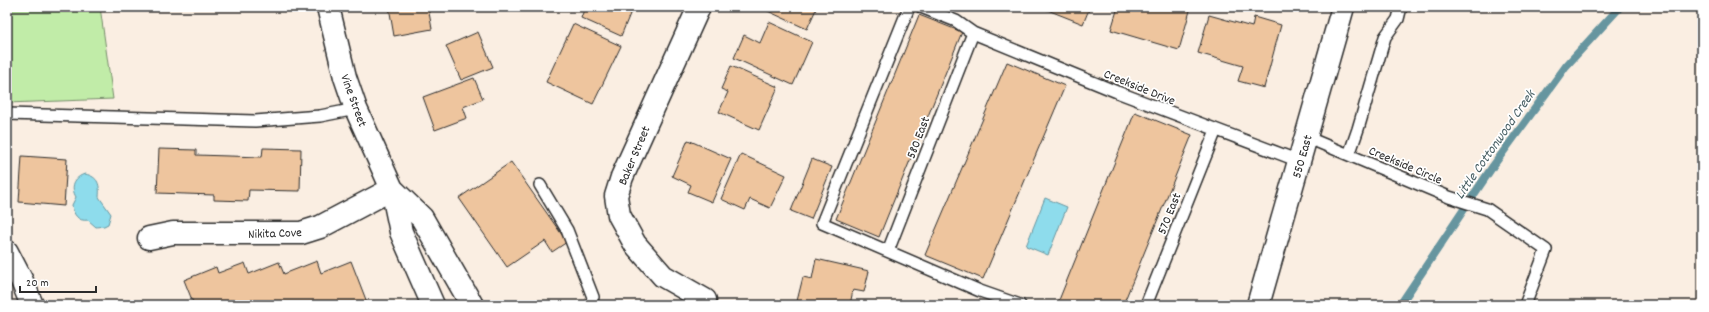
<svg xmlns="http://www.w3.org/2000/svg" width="1709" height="312" viewBox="0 0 1709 312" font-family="Dekko,sans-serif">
	<rect width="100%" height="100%" fill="#faeee2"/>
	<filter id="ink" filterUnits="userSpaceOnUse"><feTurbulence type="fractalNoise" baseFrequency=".025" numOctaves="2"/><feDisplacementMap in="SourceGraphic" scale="8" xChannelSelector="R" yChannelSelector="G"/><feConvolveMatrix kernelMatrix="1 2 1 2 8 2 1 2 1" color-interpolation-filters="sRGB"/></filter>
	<g filter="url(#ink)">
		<path fill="#c1eca8" stroke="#768c6a" d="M7,7H100L113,99L7,103Z"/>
		<path fill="#8edcec" stroke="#66959f" d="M85,174C99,177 100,185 99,197L111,214L108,224L104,226L96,227L88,220C78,222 73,214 72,205L76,197C70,187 74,177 85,174Z
			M1045,198L1067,207L1048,255L1026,246Z"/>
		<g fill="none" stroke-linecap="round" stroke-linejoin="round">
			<path stroke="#66959f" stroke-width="8" d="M1400,305L1493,166L1566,66L1620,7"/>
		</g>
		<path fill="#eec59e" stroke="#2b2b2b" d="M389,7H428L432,29L394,36Z
			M585,7H629L632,9L621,36L581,18Z
			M759,7H817L807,29Z
			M1040,7H1090L1083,24Z
			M1118,7H1191L1179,50L1111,30Z
			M919,15L962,32L879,237L836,219Z
			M1209,15L1252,27L1254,17L1281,25L1264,88L1238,81L1243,66L1198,53Z
			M769,22L812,42L793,85L734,58L744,35L760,43Z
			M573,24L621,46L593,104L546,82Z
			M478,32L493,67L461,80L446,46Z
			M1007,62L1065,86L983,279L925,255Z
			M731,66L778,87L759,130L719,112L728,92L721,89Z
			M474,78L483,99L463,107L467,118L435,130L423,97Z
			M1135,112L1192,135L1123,305H1057Z
			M688,140L731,159L712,202L688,192L691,185L672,176Z
			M263,148L301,149L300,191L249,190L248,201L214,200V195L157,193L159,149L196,150V155L262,157Z
			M741,154L786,175L770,208L750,199L745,210L721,199Z
			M22,156L67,159L64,206L19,202Z
			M812,159L832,167L811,219L791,211Z
			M511,162L567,242L552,252L545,241L507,267L459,198Z
			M816,259L869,271L864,292L853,290L850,305H796L803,277L812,279Z
			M317,261L321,273L351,261L368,305H194L184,280L216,267L218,273L245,263L249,274L279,262L284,274Z"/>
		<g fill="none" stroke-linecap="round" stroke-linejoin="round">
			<g stroke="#2b2b2b" stroke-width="14">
				<path id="lane" d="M909,7L822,223L980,291L1020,305
					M921,7L956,21L973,33L1117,92L1299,161
					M7,114L255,121L320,116L356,109
					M1306,137L1449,197L1487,209L1546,250L1525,305
					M1349,155L1358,129L1385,37L1398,19L1401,7
					M540,185L567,230L593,297L591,305
					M888,251L973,33
					M1146,305L1216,130"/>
			</g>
			<g stroke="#2b2b2b" stroke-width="25">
				<path id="street" d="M699,7L622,177L616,196L619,215L635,244L663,276L705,300
					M149,238L173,233H301L320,227L392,189
					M7,252L22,281L32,305
					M1258,305L1343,7"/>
			</g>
			<g stroke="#2b2b2b" stroke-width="25">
				<path id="secondary" d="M328,7L345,77L356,109L392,189L401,232L433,305
					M392,189L422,218L472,305"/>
			</g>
			<use href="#lane" stroke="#fff" stroke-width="11"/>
			<use href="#street" stroke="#fff" stroke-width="22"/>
			<use href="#secondary" stroke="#fff" stroke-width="22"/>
		</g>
	</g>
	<g text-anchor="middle" stroke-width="3.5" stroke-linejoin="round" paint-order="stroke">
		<g font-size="13" fill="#2b2b2b" stroke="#fff">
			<text transform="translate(1140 86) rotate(22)" y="5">Creekside Drive</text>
			<text transform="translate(355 100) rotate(70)" y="5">Vine Street</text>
			<text transform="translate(917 137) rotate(-69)" y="5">580 East</text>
			<text transform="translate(633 155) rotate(-67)" y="5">Baker Street</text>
			<text transform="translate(1301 156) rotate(-74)" y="5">550 East</text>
			<text transform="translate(1406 164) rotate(23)" y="5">Creekside Circle</text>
			<text transform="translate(1168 213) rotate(-68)" y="5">570 East</text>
			<text transform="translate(275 232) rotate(-2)" y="5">Nikita Cove</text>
		</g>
		<g font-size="14" font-style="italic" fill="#496065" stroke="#fff">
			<text transform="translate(1494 144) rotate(-55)" y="5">Little Cottonwood Creek</text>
		</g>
	</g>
	<rect width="1709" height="312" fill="none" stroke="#fff" stroke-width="24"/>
	<rect x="12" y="12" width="1685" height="288" fill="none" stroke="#2b2b2b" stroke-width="1.5" filter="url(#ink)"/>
	<path d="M20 286v6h76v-6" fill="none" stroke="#2b2b2b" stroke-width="2"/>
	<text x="26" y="286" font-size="12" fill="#2b2b2b" stroke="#ffffff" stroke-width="3" paint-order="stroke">20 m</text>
</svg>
